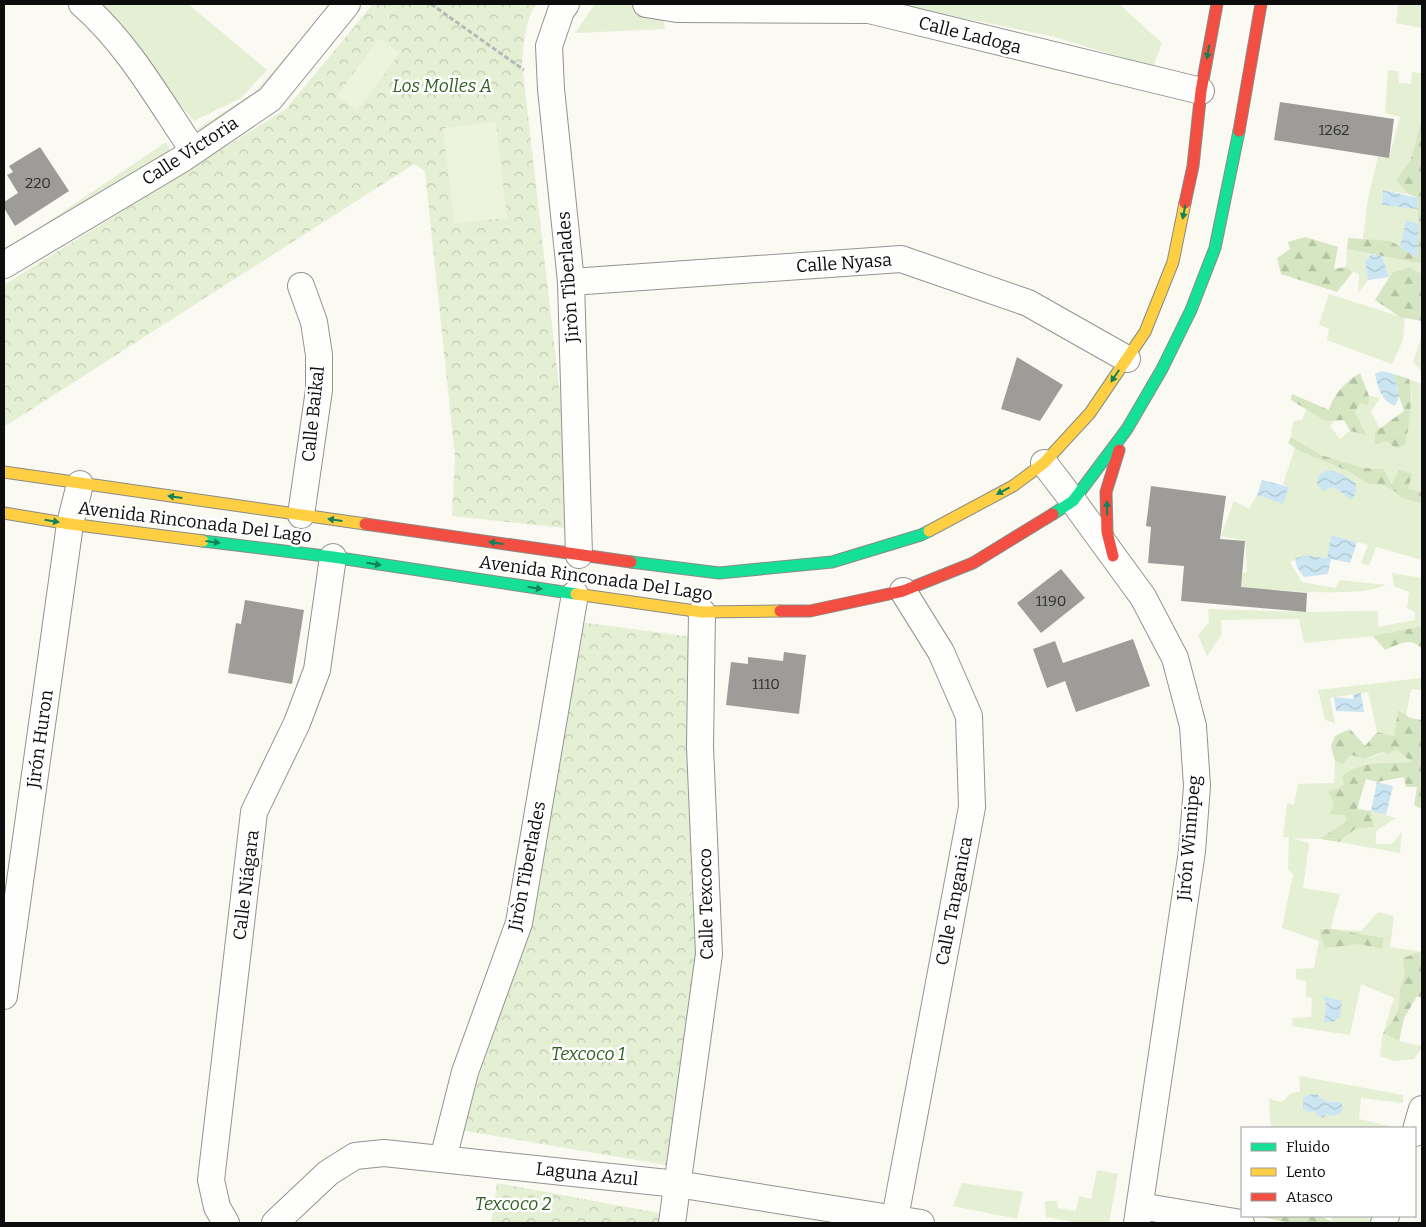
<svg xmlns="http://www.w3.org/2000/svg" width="1426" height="1227" viewBox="0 0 1426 1227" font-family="Bitter,serif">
	<defs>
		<pattern id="forest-firs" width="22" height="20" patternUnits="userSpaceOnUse" patternTransform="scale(1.25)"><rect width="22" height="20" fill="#d6e6c2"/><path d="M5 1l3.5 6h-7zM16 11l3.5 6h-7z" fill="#b6c4a6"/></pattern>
		<pattern id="park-crowns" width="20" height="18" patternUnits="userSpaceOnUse" patternTransform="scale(1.25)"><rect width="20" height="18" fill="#e5efd3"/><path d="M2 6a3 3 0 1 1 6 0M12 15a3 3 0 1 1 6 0" fill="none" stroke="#c3ccb4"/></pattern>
		<pattern id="water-waves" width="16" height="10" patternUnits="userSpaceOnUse" patternTransform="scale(1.25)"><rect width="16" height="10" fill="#cbe6f2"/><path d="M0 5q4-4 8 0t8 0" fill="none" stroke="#adc4ce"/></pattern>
	</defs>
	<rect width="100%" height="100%" fill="#faf9f2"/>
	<path fill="#e5efd3" d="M93,4H188L267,70L241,98L194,121Z
		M331,4L260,98L202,132L197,129L255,92Z
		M595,4H662L665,29L575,33Z
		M896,4H1119L1162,43L1153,67L1055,37Z
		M1398,4H1422V28L1396,23Z
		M1422,66V123L1420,124L1411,159L1396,180L1408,194L1383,190L1382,205L1417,209L1419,224L1406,220L1400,247L1391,241L1363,240L1367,204L1378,156L1389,158L1400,117L1385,113L1388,70L1398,71L1399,83L1411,84L1412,72L1421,73Z
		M166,142L171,152L5,251Z
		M1347,249L1370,254L1365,262L1368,280L1358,293L1359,275L1346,267Z
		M1382,256L1422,264V269L1419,273H1392L1389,277Z
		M1329,294L1405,318L1403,340L1392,364L1327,340L1329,329L1319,324Z
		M1422,335V372L1413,362Z
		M1409,379L1422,384V492L1408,489L1412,474L1393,485L1384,469L1363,468L1321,455L1291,437L1293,421L1302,420L1307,409L1325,421L1336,419L1330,426L1340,439L1350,431L1367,434L1355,412L1360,403L1368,405L1369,396L1380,398L1371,412L1380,429L1375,432L1376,446L1386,441L1397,449L1412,398Z
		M1295,448L1348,471L1369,484H1380L1396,492L1402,498L1422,504V560L1376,547L1369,566L1361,563L1368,545L1331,535L1327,558L1304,555L1290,562L1302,582L1335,588L1340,580L1386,585C1372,591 1356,592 1341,592C1305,593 1271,590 1236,587L1239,576L1247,571L1245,541L1221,536L1234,501L1249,509L1257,495L1283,504L1288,487L1283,484Z
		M1392,573L1422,578V626L1373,636L1304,643L1299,619L1221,620L1222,634L1207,656L1198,635L1209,622L1208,609L1306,612L1378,611V627L1415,620V612L1407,608L1409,592L1394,586Z
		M1422,678V690L1411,689L1406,716L1398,710L1394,736L1377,732L1368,692L1330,698L1335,723L1325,720L1318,690Z
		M1396,749L1412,762L1378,763L1344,785L1346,821L1320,839L1292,838L1309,843L1303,888L1340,894C1337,907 1333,915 1331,929L1361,931L1378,912L1394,916L1390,947L1422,952V999L1417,996L1404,1017L1399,1041L1422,1046V1048L1414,1059L1394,1061L1380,1056L1382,1037L1394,998L1361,984L1350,1035L1292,1026L1293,1018L1311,1017L1312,998L1306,997V981L1296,979V969L1314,968L1319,941L1282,928L1293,874L1288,869L1289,837H1283L1287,803L1294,805L1298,784L1334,783L1335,761L1343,764L1351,755L1365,759Z
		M1371,811L1396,818L1376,831V844H1392L1402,832L1400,853L1339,842L1355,829L1374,827Z
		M1299,1076L1403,1095V1103L1361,1098L1359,1119L1398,1128H1271L1269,1099L1282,1102L1290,1094L1300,1091Z
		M1097,1170L1118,1174L1109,1223H1079L1046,1217L1045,1201H1057L1058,1208L1076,1211L1079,1196L1091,1199Z
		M962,1183L1023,1192L1017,1219L953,1206Z
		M1332,1216H1368V1218L1376,1220L1373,1223L1332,1222Z"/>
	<path fill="url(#forest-firs)" d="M1422,123V264L1347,249L1348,238L1391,241L1417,258L1419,224L1417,209L1418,198L1408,194L1396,180L1411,159L1420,124Z
		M1305,237L1338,247L1334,269L1346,267L1353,272L1337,292L1281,274L1277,258L1290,249L1288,242Z
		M1410,267L1419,273L1422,271V321L1400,317L1375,300L1392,273Z
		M1360,373L1369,396L1368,406L1360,403L1355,412L1367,435L1350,431L1344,420L1325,421L1291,400L1292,394L1329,410C1333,395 1346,381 1360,373Z
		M1394,374L1409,379C1413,402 1410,422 1405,444L1397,449L1386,441L1375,446V432L1404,411L1399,396Z
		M1291,437L1321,455L1363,468L1384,469L1392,484L1399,470L1412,474L1408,489L1422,492V504L1402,498L1396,492L1380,484H1369L1348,471L1300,451L1288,443Z
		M1422,626V649C1410,636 1400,644 1385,650L1373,636Z
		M1398,710L1410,718L1422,720V809L1414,805L1417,787H1406L1404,777L1377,782L1366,779L1357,809L1371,811L1374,827L1355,829L1339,842L1320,839L1346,821L1345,815L1330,814L1334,803L1328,792L1344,785L1342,776C1365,759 1386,764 1412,762L1396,749L1389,754L1382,752L1365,759L1351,755L1343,764L1335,761L1331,746L1335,736L1350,729L1365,746L1377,732L1394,736Z
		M1331,929L1384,938L1382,949L1360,944L1325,948L1319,930Z
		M1420,952L1422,968V999L1417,996L1404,1018L1399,1041L1383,1033L1394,1019L1399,1007L1400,988L1405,975L1403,958Z
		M1258,1216H1321L1332,1222L1339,1223H1290Z"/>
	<path fill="url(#park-crowns)" d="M373,4H536C525,20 524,43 522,63L566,448L564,528L452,516L455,457L425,171L414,164L4,427V285L286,109Z
		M579,622L693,637L700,906L693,1011L666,1165L460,1130L531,927Z
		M497,1183L659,1213L658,1223H491Z"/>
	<path fill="#eef3dd" d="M379,38L400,53L357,111L337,96Z
		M496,122L507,218L454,223L443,128Z"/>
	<path fill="url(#water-waves)" d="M1383,190L1418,198L1417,209L1382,205Z
		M1406,220L1419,224L1417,258L1400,247Z
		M1371,254L1382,256L1389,277L1368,280L1365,262Z
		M1382,371L1394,374L1399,396L1395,406C1381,400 1378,388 1375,374Z
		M1328,470L1340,473L1356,483V493L1351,500L1334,487L1323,491L1317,484L1318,475Z
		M1262,480L1289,487L1283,504L1257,495Z
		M1331,535L1357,542L1350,563L1331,559L1328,574L1304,577L1297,567L1295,559L1304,555L1327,558Z
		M1361,693L1364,712L1336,711L1334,697L1353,699L1354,694Z
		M1377,782L1393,786L1386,815L1371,811Z
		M1323,996L1342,1001L1340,1017L1333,1022H1324L1326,1005Z
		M1316,1094L1327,1102H1341L1343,1108L1340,1114L1333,1116L1327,1114L1323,1118L1317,1115L1315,1111L1308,1112L1303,1109V1098L1307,1095Z"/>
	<path fill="#9d9c98" d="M1280,102L1394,119L1389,158L1274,140Z
		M40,147L69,191L15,226L4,208V202L18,193L7,175L13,172L9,166Z
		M1017,357L1063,385L1040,421L1001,409Z
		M1151,486L1226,496L1220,539L1245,541L1241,587L1307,593L1306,612L1181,601L1184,566L1148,563L1151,527L1146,526Z
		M1061,569L1085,598L1041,633L1017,603Z
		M245,600L304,610L292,684L228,673L236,623L241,624Z
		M1133,639L1150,686L1076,712L1065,681L1047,688L1033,649L1055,641L1063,663Z
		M784,652L806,655L799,714L726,705L731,662L748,664V657L783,661Z"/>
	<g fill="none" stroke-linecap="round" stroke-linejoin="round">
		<g stroke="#949390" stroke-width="28">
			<path id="street" d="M82,4C128,44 159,100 193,150
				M566,4L561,11L549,46L551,89L571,282L579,555
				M646,4L677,9L869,10L1201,91
				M4,265L182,159L270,99L347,4
				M571,282L901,259L1028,303L1127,359
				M1044,463L1073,501L1143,597L1175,658L1193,726L1197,786L1192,851L1137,1223
				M301,515L319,390V355L314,322L301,286
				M4,996L70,524L80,484
				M1415,1133L1422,1109
				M443,1159L465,1072L519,923L575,594
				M1140,1206L1241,1223
				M226,1223L217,1207L211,1180L254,812L297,723L317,670L333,557
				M275,1223L328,1173L355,1156L384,1153L677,1184L921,1223
				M672,1223L709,954L700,747L702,612
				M894,1223L972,807L969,716L941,652L903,591
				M1384,1223L1386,1216"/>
		</g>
		<g stroke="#8a8a87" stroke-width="13">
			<path id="fast" d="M1053,514L1073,501L1127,429L1162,369L1191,310L1215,248L1239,131
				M203,541L333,557L576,594
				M631,562L719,573L832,562L921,535L929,531"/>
		</g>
		<g stroke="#8a8a87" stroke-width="13">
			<path id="slow" d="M4,472L365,524
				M4,513L70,524L203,541
				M929,531L1013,486L1044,463L1090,413L1145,332L1173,262L1185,203
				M576,594L702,612L780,611"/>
		</g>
		<g stroke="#8a8a87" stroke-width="13">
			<path id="jam" d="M1239,131L1261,4
				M1185,203L1193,166L1201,91L1217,4
				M365,524L631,562
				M1113,556L1107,532L1106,492L1119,450
				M780,611H810L903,591L973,563L1053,514"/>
		</g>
		<path stroke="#b8b8b6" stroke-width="3" stroke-dasharray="5 2.5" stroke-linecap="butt" d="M431,4L524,70"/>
		<use href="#street" stroke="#fefefd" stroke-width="26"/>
		<use href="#fast" stroke="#16e098" stroke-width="11"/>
		<use href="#slow" stroke="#ffcf43" stroke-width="11"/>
		<use href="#jam" stroke="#f24e42" stroke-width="11"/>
	</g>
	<defs><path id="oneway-solid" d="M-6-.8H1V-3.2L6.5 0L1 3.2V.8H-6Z" transform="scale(1.25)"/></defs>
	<g fill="#128159">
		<use href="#oneway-solid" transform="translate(1208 52) rotate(100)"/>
		<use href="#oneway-solid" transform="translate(1184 212) rotate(101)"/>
		<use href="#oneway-solid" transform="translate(1115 376) rotate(124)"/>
		<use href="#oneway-solid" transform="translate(1003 491) rotate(152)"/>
		<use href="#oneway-solid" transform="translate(175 497) rotate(-172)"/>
		<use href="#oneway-solid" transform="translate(1107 508) rotate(-92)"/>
		<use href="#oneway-solid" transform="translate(335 520) rotate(-172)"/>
		<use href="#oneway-solid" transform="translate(52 521) rotate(9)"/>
		<use href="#oneway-solid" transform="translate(213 542) rotate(7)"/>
		<use href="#oneway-solid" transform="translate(496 543) rotate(-172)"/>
		<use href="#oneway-solid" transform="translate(374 564) rotate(9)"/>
		<use href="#oneway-solid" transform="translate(535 588) rotate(9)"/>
	</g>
	<g text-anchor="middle" stroke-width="5" stroke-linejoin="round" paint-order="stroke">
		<g font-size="15" fill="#313130">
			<text x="1334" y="135">1262</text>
			<text x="38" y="188">220</text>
			<text x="1051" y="606">1190</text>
			<text x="766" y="689">1110</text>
		</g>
		<g font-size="18" fill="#0d0d0d" stroke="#fff">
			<text transform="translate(970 35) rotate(14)" y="6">Calle Ladoga</text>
			<text transform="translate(190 151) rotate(-33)" y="6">Calle Victoria</text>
			<text transform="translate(844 263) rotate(-4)" y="6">Calle Nyasa</text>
			<text transform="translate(568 277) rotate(-94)" y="6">Jiròn Tiberlades</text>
			<text transform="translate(313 414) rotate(-84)" y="6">Calle Baikal</text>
			<text transform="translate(195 522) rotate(7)" y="6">Avenida Rinconada Del Lago</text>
			<text transform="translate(596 578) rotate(8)" y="6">Avenida Rinconada Del Lago</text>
			<text transform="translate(40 739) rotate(-82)" y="6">Jirón Huron</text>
			<text transform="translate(1189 838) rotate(-85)" y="6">Jirón Winnipeg</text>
			<text transform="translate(527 866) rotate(-79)" y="6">Jiròn Tiberlades</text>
			<text transform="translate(246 885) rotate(-83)" y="6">Calle Niágara</text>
			<text transform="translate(954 901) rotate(-79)" y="6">Calle Tanganica</text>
			<text transform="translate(706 904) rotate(-91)" y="6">Calle Texcoco</text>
			<text transform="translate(587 1174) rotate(6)" y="6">Laguna Azul</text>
		</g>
		<g font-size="18" font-style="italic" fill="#316122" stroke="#fff">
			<text x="442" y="92">Los Molles A</text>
			<text x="588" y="1060">Texcoco 1</text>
			<text x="513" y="1210">Texcoco 2</text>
		</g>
	</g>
	<rect width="1426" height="1227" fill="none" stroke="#0d0d0d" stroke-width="10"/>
	<rect x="1241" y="1127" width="175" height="90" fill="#ffffff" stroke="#9e9e9e"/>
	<rect x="1251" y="1143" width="25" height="8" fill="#16e098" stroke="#9e9e9e"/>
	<text x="1286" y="1152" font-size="15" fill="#0d0d0d">Fluido</text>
	<rect x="1251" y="1168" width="25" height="8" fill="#ffcf43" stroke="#9e9e9e"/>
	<text x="1286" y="1177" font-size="15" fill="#0d0d0d">Lento</text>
	<rect x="1251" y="1193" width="25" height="8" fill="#f24e42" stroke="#9e9e9e"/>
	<text x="1286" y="1202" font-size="15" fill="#0d0d0d">Atasco</text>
</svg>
